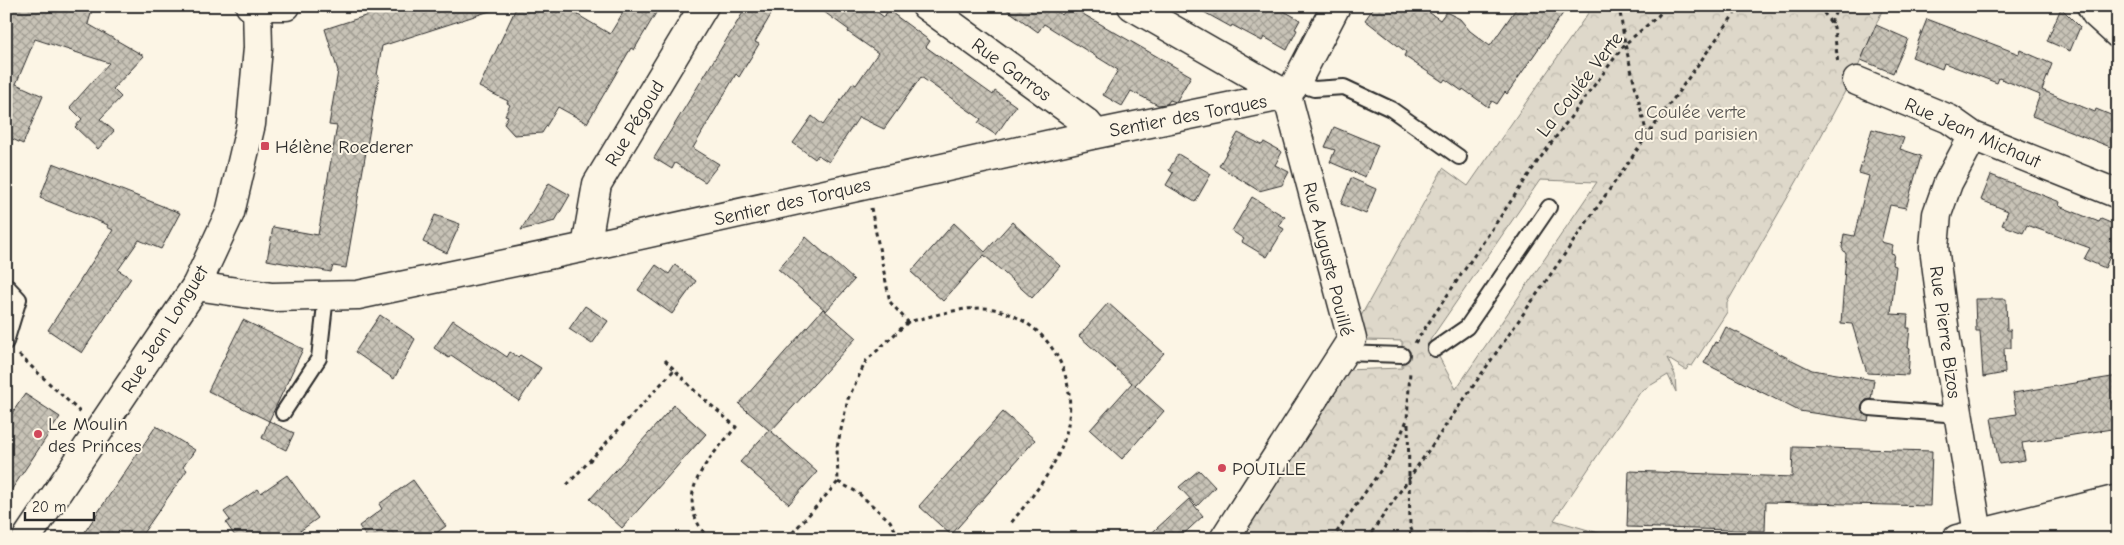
<svg xmlns="http://www.w3.org/2000/svg" width="2124" height="545" viewBox="0 0 2124 545" font-family="'Comic Neue',sans-serif">
	<defs>
		<pattern id="park-crowns" width="20" height="18" patternUnits="userSpaceOnUse" patternTransform="scale(1.25)"><rect width="20" height="18" fill="#ded8ca"/><path d="M2 6a3 3 0 1 1 6 0M12 15a3 3 0 1 1 6 0" fill="none" stroke="#bfbaae"/></pattern>
		<pattern id="building-cross-hatch" width="8" height="8" patternUnits="userSpaceOnUse" patternTransform="scale(1.25)"><rect width="8" height="8" fill="#c8c3b7"/><path d="M0 0l8 8M0 8l8-8" fill="none" stroke="#a39f95"/></pattern>
	</defs>
	<rect width="100%" height="100%" fill="#fcf5e5"/>
	<filter id="ink" filterUnits="userSpaceOnUse"><feTurbulence type="fractalNoise" baseFrequency=".02" numOctaves="2"/><feDisplacementMap in="SourceGraphic" scale="10" xChannelSelector="R" yChannelSelector="G"/><feConvolveMatrix kernelMatrix="1 2 1 2 8 2 1 2 1" color-interpolation-filters="sRGB"/></filter>
	<g filter="url(#ink)">
		<path fill="url(#park-crowns)" stroke="#84827a" fill-rule="evenodd" d="M1593,6H1884L1858,67L1797,181L1727,303V312L1692,366L1689,365L1686,370L1667,358L1675,375L1676,392L1668,375L1641,391L1554,520L1619,539H1233L1344,370L1402,368V341L1366,340L1351,334L1443,168L1468,186ZM1540,180L1597,182L1456,389L1430,340Z"/>
		<path fill="url(#building-cross-hatch)" stroke="#2b2b2b" d="M6,6H78L92,10L88,24L144,56L113,89L121,97L100,119L114,131L98,149L75,127L82,119L70,107L109,63L35,39L16,84L43,96L23,144L6,136Z
			M396,6H492L493,10L382,46L377,75L379,76L346,268L333,266L331,272L267,260L273,227L318,235L337,126L329,125L338,71L325,29Z
			M517,6H563L610,34L627,6H660L634,50L631,48L587,123L558,107L542,133L514,135L504,124L508,116L505,115L510,105L507,103L508,101L479,87Z
			M747,6H776L755,42L759,44L739,77L736,74L693,148L719,164L705,182L675,163L672,169L654,158Z
			M816,6H869L884,17L888,10L930,41L926,47L993,95L995,91L1016,106L996,135L978,123L981,119L921,77L884,129L859,117L829,162L818,155L815,159L793,143L812,116L823,125L853,83L856,85L878,53L848,32L849,30Z
			M1002,6H1056L1054,9L1062,15L1069,6L1191,76L1176,102L1170,100L1167,104L1158,105L1131,91L1122,106L1103,95L1118,70L1044,24L1038,32Z
			M1193,6H1275L1300,20L1295,29L1297,30L1287,50L1264,37L1262,41L1232,25L1231,27Z
			M1375,6H1420L1440,20L1446,12L1460,19L1470,31L1490,46L1518,6H1568L1507,94L1505,92L1497,104L1492,101L1488,107L1463,89L1462,91L1445,79L1443,82L1404,56L1406,52L1365,20Z
			M2061,8L2080,27L2070,51L2047,41Z
			M1927,19L2019,54L2020,50L2052,64L2042,90L2095,112L2096,109L2118,118V150L2032,116L2040,95L1999,78L1997,83L1944,63L1942,69L1912,57Z
			M1876,25L1908,39L1893,73L1861,60Z
			M1334,127L1378,145L1365,177L1330,162L1335,150L1325,147Z
			M1872,129L1904,138L1900,149L1921,156L1906,208L1890,205L1881,242L1893,245L1891,253L1894,254L1892,265L1896,266L1891,314L1908,315L1907,328H1910L1908,348H1910L1908,375L1867,373L1852,324L1841,323L1846,254L1842,248L1844,234L1854,236L1869,176L1859,173Z
			M1238,133L1262,145L1264,142L1282,152L1275,165L1289,172L1282,185L1259,191L1219,166Z
			M1178,154L1211,174L1195,202L1166,185L1173,173L1169,170Z
			M53,163L180,213L161,249L139,240L118,270L131,278L82,353L48,330L113,230L107,227L108,225L40,198Z
			M1991,175L2060,202L2059,206L2099,222L2101,219L2118,226V259L2110,256L2105,268L2084,259L2090,248L2027,225L2023,233L2002,225L2008,211L1981,200Z
			M1351,178L1376,189L1366,214L1341,204Z
			M549,183L570,195L555,221L521,230Z
			M1252,197L1285,217L1279,226L1284,229L1267,257L1242,242L1244,239L1232,231Z
			M435,215L460,224L447,253L423,242Z
			M1012,222L1060,266L1032,298L984,255L943,301L911,272L954,223L985,252Z
			M806,237L854,280L826,311L778,269Z
			M656,265L669,274L675,265L696,281L672,314L638,290Z
			M1975,299H2006L2007,330H2011V348H2004L2005,373L1983,377L1980,331H1976Z
			M1108,303L1164,353L1135,385L1164,411L1122,459L1090,430L1132,383L1079,336Z
			M585,306L608,321L592,344L569,329Z
			M823,309L856,338L771,431L817,472L789,504L740,462L769,430L739,404Z
			M380,315L415,339L394,379L355,352Z
			M243,320L303,349L269,421L208,391Z
			M453,320L507,357L510,352L518,357L520,355L541,368L519,401L451,355L449,358L434,348Z
			M1726,327L1812,370L1874,380L1871,399L1866,400L1861,407L1862,412L1869,417L1868,421L1799,411L1704,363L1715,342L1718,343Z
			M2118,376V428L2022,443L2025,460L1999,464L1991,418L2017,414L2013,393Z
			M25,394L60,417L6,498V422Z
			M674,405L706,434L622,528L590,499Z
			M1003,412L1035,440L951,535L919,506Z
			M269,421L294,433L286,450L262,438Z
			M156,426L195,450L183,467L187,470L139,539H80Z
			M1793,447L1932,451L1930,506L1766,502L1765,531L1627,527L1629,471L1792,477Z
			M1199,470L1215,487L1197,506L1179,487Z
			M287,475L318,518L289,539H237L226,523L230,520L224,512L258,489L261,493Z
			M413,480L446,526L428,539H368L359,526L382,509L379,504Z
			M1189,499L1203,516L1178,539H1145Z"/>
		<g fill="none" stroke-linecap="round" stroke-linejoin="round">
			<g stroke="#2b2b2b" stroke-width="18">
				<path id="service" d="M1296,83L1314,89L1344,87L1391,109L1459,157
					M6,285L19,299L6,342
					M1435,349L1467,327L1549,207
					M1343,353L1402,355
					M1870,408L1958,415
					M283,413L319,358L326,296"/>
			</g>
			<g stroke="#2b2b2b" stroke-width="31">
				<path id="minor" d="M250,6H286
					M926,6L1087,123L1096,134
					M1132,6L1287,95
					M2091,6L2096,14L2118,34
					M1857,81L1949,119L1973,136L2118,194
					M1973,136L1948,183L1937,214L1934,247L1945,333L1978,534
					M586,247L597,184L704,6
					M196,286L272,297L358,295L586,247L1096,134L1287,95L1296,83L1336,6
					M1224,539L1352,339L1287,95"/>
			</g>
			<g stroke="#2b2b2b" stroke-width="31">
				<path id="tertiary" d="M26,539L196,286L230,213L251,124L258,48L257,6"/>
			</g>
			<g stroke="#2b2b2b" stroke-width="31">
				<path id="secondary" d="M1957,539L2118,499
					M2044,539L2118,522"/>
			</g>
			<path stroke="#2b2b2b" stroke-width="3" stroke-dasharray="4 4" stroke-linecap="butt" d="M1619,6L1625,44L1647,135
				M1819,6L1834,27L1838,65
				M1831,23L1838,6
				M871,208L890,302L908,322C933,316 973,303 998,310C1058,327 1085,391 1061,448C1049,477 1030,499 1011,523
				M1415,343L1538,161L1625,44L1658,16L1666,6
				M19,355L82,414
				M665,360L696,392L736,427C707,462 670,495 709,539
				M1408,424L1410,526L1415,539
				M838,482L857,492L890,521L900,539
				M567,485L674,370
				M787,539L838,482L837,447L848,399L866,361L908,322
				M1332,539L1393,453L1407,420L1410,371
				M1367,539L1639,147L1740,6"/>
			<use href="#service" stroke="#fcf5e5" stroke-width="14"/>
			<use href="#minor" stroke="#fcf5e5" stroke-width="28"/>
			<use href="#tertiary" stroke="#fcf5e5" stroke-width="28"/>
			<use href="#secondary" stroke="#fcf5e5" stroke-width="28"/>
		</g>
	</g>
	<g fill="#d1495b" stroke="#fcf5e5" stroke-width="2">
		<rect x="260" y="141" width="10" height="10" rx="2.5"/>
		<circle cx="38" cy="434" r="5"/>
		<circle cx="1222" cy="468" r="5"/>
	</g>
	<g text-anchor="middle" stroke-width="4" stroke-linejoin="round" paint-order="stroke">
		<g font-size="19" fill="#2b2b2b" stroke="#fcf5e5">
			<text transform="translate(1012 69) rotate(36)" y="7">Rue Garros</text>
			<text transform="translate(1579 84) rotate(-52)" y="7">La Coulée Verte</text>
			<text transform="translate(1188 115) rotate(-11)" y="7">Sentier des Torques</text>
			<text transform="translate(634 123) rotate(-59)" y="7">Rue Pégoud</text>
			<text transform="translate(1973 132) rotate(24)" y="7">Rue Jean Michaut</text>
			<text transform="translate(792 201) rotate(-13)" y="7">Sentier des Torques</text>
			<text transform="translate(1329 259) rotate(76)" y="7">Rue Auguste Pouillé</text>
			<text transform="translate(164 329) rotate(-58)" y="7">Rue Jean Longuet</text>
			<text transform="translate(1946 332) rotate(82)" y="7">Rue Pierre Bizos</text>
		</g>
		<g font-size="19" fill="#585653" stroke="#fcf5e5">
			<text x="1696" y="118">Coulée verte<tspan x="1696" dy="22">du sud parisien</tspan></text>
		</g>
		<g font-size="19" fill="#2b2b2b" stroke="#fcf5e5" text-anchor="start">
			<text x="275" y="153">Hélène Roederer</text>
			<text x="48" y="430">Le Moulin<tspan x="48" dy="22">des Princes</tspan></text>
			<text x="1232" y="475">POUILLE</text>
		</g>
	</g>
	<rect width="2124" height="545" fill="none" stroke="#fcf5e5" stroke-width="25"/>
	<rect x="12" y="12" width="2099" height="520" fill="none" stroke="#2b2b2b" stroke-width="2" filter="url(#ink)"/>
	<path d="M25 512v8h69v-8" fill="none" stroke="#2b2b2b" stroke-width="2.5"/>
	<text x="32" y="512" font-size="15" fill="#2b2b2b" stroke="#fcf5e5" stroke-width="4" paint-order="stroke">20 m</text>
</svg>
